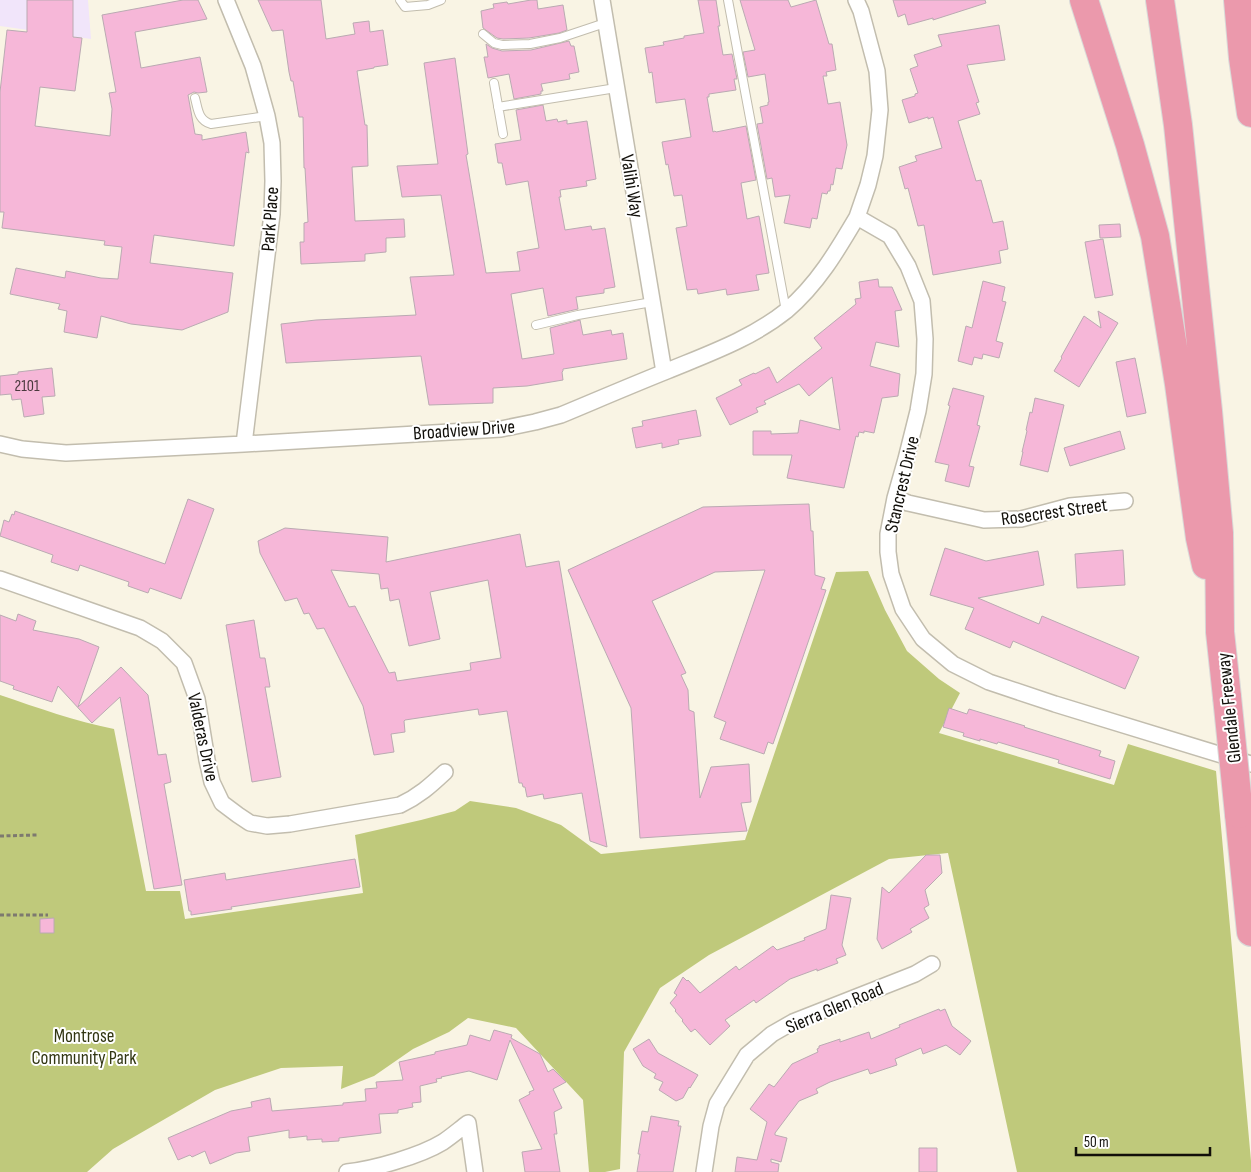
<svg xmlns="http://www.w3.org/2000/svg" width="1251" height="1172" viewBox="0 0 1251 1172" font-family="'Sofia Sans Condensed',sans-serif">
	<rect width="100%" height="100%" fill="#f9f4e4"/>
	<path fill="#f1e5fa" d="M0,0H88L91,39L0,26Z"/>
	<path fill="#bfc97b" d="M868,571L885,610L907,651L939,679L960,693L939,733L1114,785L1128,744L1216,771L1251,1161V1172H1017L948,853L889,859L709,955L660,988L624,1052L620,1169L605,1172H589L583,1100L516,1028L468,1018L449,1032L413,1049L374,1076L341,1089L343,1066L281,1068L215,1090L113,1149L87,1172H0V695C38,708 75,721 114,729L146,891H180L185,919L363,893L355,835L421,820L455,811L470,801L516,808L561,825L601,854L745,840L836,572Z"/>
	<path fill="#f6b7d8" stroke="#baaab2" fill-rule="evenodd" d="M27,0H73V37L82,38L75,91L40,87L35,126L110,136L112,109L109,93L116,92L102,15L183,0H198L207,19L135,32L141,68L200,57L207,92L198,93L194,92L188,95L195,134L202,135V140L246,132L249,153L246,152L234,246L154,235L150,263L233,273L228,312L182,330L131,324L101,316L97,338L64,332L67,311L58,309L60,304L10,294L16,268L65,278L66,271L101,278L118,279L122,247L104,245L105,241L2,228L4,212H0V92L7,30L27,32Z
		M258,0H321L326,39L355,34L353,23L369,21L370,32L383,30L388,65L374,67V68L357,71L365,125H367L368,166L352,167L355,221L404,219L405,237L386,238V252L365,254V261L301,264L300,242H304V223L308,222L305,168H304L303,117H299L293,81H291L289,72L283,30L272,31Z
		M531,0H537L538,9L563,5L567,30L559,33L529,38L503,39L497,38L483,28L481,11L494,8L493,4L507,2L508,4Z
		M698,0H716L720,26H718L723,55L732,54L737,79H734L736,90L709,94V97H707L713,132L715,131L716,132L746,126L756,180L741,183L747,219L759,216L769,273L756,275L759,290L727,295L726,289L698,294L697,289L687,290L676,228L687,226L682,195L674,196L668,164L666,165L662,142L691,137L685,99L656,103L652,72L649,73L645,48L664,45L663,42L684,38V36L704,33Z
		M740,0H788L791,7L816,0L829,44H832L836,70L826,72L827,76H823L828,104L840,102L847,145L842,169L836,168L833,185L831,184L830,191H828L827,194L822,193L817,219L812,218L810,228L784,223L790,195L775,197L772,178L767,179L757,124L763,123L760,107L768,105V102H769L765,74L748,77L743,52L755,50Z
		M893,0H985L986,3L933,20V18L908,25L905,14L898,17Z
		M999,25L1005,60L967,65L979,102L976,103L980,114L958,121L976,181L981,180L993,223L1003,221L1008,249L999,251L1001,263L933,275L924,225L918,226L908,188L905,189L899,167L917,161L915,156L942,148L933,117L928,119V117L909,123L902,100L915,96V94L918,93L910,69L918,66L914,55L942,46L938,35Z
		M569,41L571,46H574L579,72L569,74L570,79L541,84L543,91H541V94L514,99L509,74L488,78L484,57H488L486,44L492,48L502,51L531,50Z
		M455,58L468,154L466,155L486,273L520,271L517,252L539,248L528,181L506,185L502,163H498L495,144L521,140L516,110L543,105L546,121L557,119L558,122L567,120V124L587,121L596,179L586,181L587,186L560,190L561,197H559L565,230L591,226L592,230L605,228L615,287L604,289V293L576,297L578,309L548,316L543,288L511,294L522,359L554,354L550,328L580,320L583,335L611,330L612,335L623,333L627,359L563,369V371L562,372L563,380L527,386L493,388V403L429,405L421,356L286,363L281,324L316,320L416,315L410,277L454,275L441,195L402,197L397,166L438,164L424,63Z
		M1120,224L1121,237L1100,238L1099,225Z
		M1103,239L1113,295L1095,298L1085,242Z
		M878,279L879,287H892L902,310L895,311L899,347L876,342L870,366L900,374L898,396L882,398L874,433L864,431V433L859,432L858,437L856,436L844,488L787,478L792,455H753V431H771V434L798,433L800,420L840,430L832,377L809,396L799,384L764,401L766,404L756,408L758,412L730,425L716,398L742,385L739,380L754,373L755,374L769,367L777,383L822,348L814,338L856,304L855,299L861,298L859,282Z
		M983,281L1005,287L1002,301L1006,302L996,341L1003,343L999,358L983,354L982,359L974,357L972,365L958,361L966,326L972,328Z
		M1098,311L1118,323L1079,387L1054,371L1062,358L1061,357L1084,316L1101,328Z
		M1135,358L1146,413L1127,417L1116,362Z
		M52,368L55,396L42,397L44,414L24,417L21,399L12,400L11,394L0,395V376L18,374V372Z
		M953,388L984,396L977,425L980,426L969,466L974,467L969,487L945,481L949,465L935,462L950,406L948,405Z
		M1035,398L1064,405L1048,472L1020,465L1023,452H1022L1027,431L1026,430L1030,412L1032,413Z
		M696,410L701,436L678,440L679,444L662,448V443L636,448L632,428L643,426L642,421Z
		M1120,431L1125,449L1070,466L1064,448Z
		M188,499L214,509L181,599L150,588L148,593L128,586L129,582L80,565L78,571L51,562L53,555L0,536L4,520L9,522L12,514L14,515L15,511L165,564Z
		M809,504L811,531H813L815,575L825,578L821,589L826,590L773,744L768,742L764,754L720,739L726,722L714,717L765,570L715,572L652,601L686,673L681,675L688,690L689,710L694,712L700,798L711,767L749,764L751,802L741,803L747,831L640,838L631,708L568,570L703,507Z
		M285,528L388,537L386,562L520,534L526,567L559,561L607,847L590,841L582,793L544,799L543,794L527,797L525,787H523L522,783H519L507,711L479,715L478,709L405,720L404,721L405,732L391,734L394,752L374,755L363,706L324,628L317,629L309,613L304,614L297,598L285,601L260,553L258,541ZM331,570L379,574L381,589L388,588L390,601L399,599L409,646L440,639L430,592L488,580L501,658L470,663L471,670L397,681L395,672L389,673L355,606L349,607Z
		M945,548L986,561L1038,551L1044,585L978,598L1039,624L1042,616L1139,657L1125,689L1013,641L1010,648L965,629L974,608L930,595Z
		M1123,550L1125,585L1077,588L1075,554Z
		M18,614L36,621L33,630L79,639L99,647L78,707L121,667L148,695L158,755L166,754L171,782L164,784L182,885L154,889L120,697L92,723L58,686L52,702L13,689L14,686L0,681V615L16,621Z
		M254,620L260,658H265L270,687H265L281,777L252,782L226,625Z
		M949,708L967,714L969,709L1025,726L1024,727L1101,751L1099,756L1115,761L1110,779L1058,763L1059,760L1018,748L998,742L997,744L980,739V741L963,736L964,733L943,727Z
		M926,855H940L942,873L925,890L929,905L924,908L929,918L910,929L912,932L882,949L877,939L882,887L889,893Z
		M355,859L360,887L231,907L232,909L191,915V911H189L184,880L225,873L226,880Z
		M831,895L851,898L842,945L846,955L836,959L838,963L817,971V969L790,979L756,1003L754,1000L725,1020L730,1026L710,1045L695,1029L691,1032L682,1021L683,1020L675,1011L676,1010L670,1003L677,995L674,993L683,977L687,981L688,980L700,993L736,966L739,970L773,946L777,950L805,940L804,938L826,929Z
		M54,918V933H40V919Z
		M939,1009L940,1011L945,1009L952,1026L971,1041L960,1055L946,1045L923,1054L921,1048L895,1059L897,1065L870,1074L868,1069L830,1082L816,1089L818,1093L799,1101L775,1133V1135L787,1138L781,1162L771,1159V1162L779,1164L778,1172H735L737,1157L757,1160L767,1122L750,1109L769,1084L774,1087L792,1064L818,1052L817,1049L819,1048V1046L840,1039V1042L869,1032L871,1039L900,1027L899,1025Z
		M494,1030L512,1035L511,1038L540,1054L548,1072L553,1069L566,1082L553,1089L562,1108L554,1112L557,1134H554L560,1172H525L522,1152L542,1149L519,1100L530,1094L529,1092L534,1090L510,1040L497,1080L469,1071L441,1077L442,1078L436,1079L437,1082L420,1086L421,1102L412,1103L413,1107L398,1110V1113L379,1114L381,1133L339,1138V1141L322,1142V1139L307,1140V1136L289,1138V1130L248,1137L250,1151L236,1153L210,1164L205,1151L192,1157L190,1155L178,1160L168,1138L231,1111L252,1107L251,1102L270,1098L272,1111L343,1105V1103L366,1101L365,1089L377,1088L376,1082L403,1080L399,1062L435,1054V1052L467,1045L470,1035L490,1041Z
		M649,1039L658,1053L698,1075L690,1088L689,1087L683,1098L676,1101L659,1090L663,1082L654,1078L656,1074L643,1066L633,1049Z
		M651,1116L679,1121L678,1126H681L673,1172H637L640,1154H638L642,1131L648,1132Z
		M919,1148H937V1172H919Z"/>
	<g fill="none" stroke-linecap="round" stroke-linejoin="round">
		<g stroke="#c2bdae" stroke-width="10">
			<path id="lane" d="M400,0L405,7L428,5L441,0
				M728,0L786,311
				M483,34L494,43L502,45L530,44L560,38L605,23
				M494,83L503,134
				M195,98C198,109 198,120 211,124L267,116
				M498,107L616,88
				M536,325L578,315L652,302"/>
		</g>
		<g stroke="#c2bdae" stroke-width="18">
			<path id="street" d="M226,0L253,66L267,116L272,143L273,181L272,214L244,444
				M602,0L664,372
				M856,0L861,11L877,71L880,110L875,156L868,185L857,217L890,236L908,266L922,301L925,339L924,374L918,411L906,459L895,498L888,534V552L891,574L903,609L923,639L953,664L989,682L1055,704L1251,764
				M0,444L22,449L66,453L244,444L501,429L535,422L561,415C597,400 632,385 667,371C708,354 751,339 786,311C817,285 837,251 857,217
				M895,498L908,503L984,520L1021,519L1070,506L1125,501
				M0,579L140,628L162,641L184,663L197,699L207,760L212,782L222,803L238,815L250,823L267,826L290,824L400,805C419,796 430,786 445,772
				M347,1172C374,1169 420,1156 443,1142C452,1136 460,1129 468,1123L475,1172
				M704,1172L711,1126L717,1104L747,1055L772,1034L793,1022L915,974L932,964"/>
		</g>
		<g stroke="#d9d9d8" stroke-width="30">
			<path id="highway" d="M1084,0L1130,145L1155,236L1179,384L1200,538L1206,565
				M1160,0L1178,125L1208,411L1219,533L1220,632L1227,697
				M1238,0L1243,58L1251,113
				M1239,814L1251,932"/>
		</g>
		<path stroke="#7d796f" stroke-width="3" stroke-dasharray="4 2.5" stroke-linecap="butt" d="M0,836L37,835
			M0,915H48"/>
		<use href="#lane" stroke="#fff" stroke-width="8"/>
		<use href="#street" stroke="#fff" stroke-width="15"/>
		<use href="#highway" stroke="#eb99ac" stroke-width="28"/>
		<g stroke="#d9d9d8" stroke-width="30" stroke-linecap="butt">
			<path id="highway-bridge" d="M1227,697L1239,814"/>
		</g>
		<use href="#highway-bridge" stroke="#eb99ac" stroke-width="28"/>
	</g>
	<g text-anchor="middle" stroke-width="4" stroke-linejoin="round" paint-order="stroke">
		<g font-size="16" fill="#4a393e">
			<text x="27" y="391">2101</text>
		</g>
		<g font-size="19" fill="#110f0a" stroke="#fff">
			<text transform="translate(633 186) rotate(81)" y="7">Valihi Way</text>
			<text transform="translate(269 219) rotate(-86)" y="7">Park Place</text>
			<text transform="translate(464 429) rotate(-4)" y="7">Broadview Drive</text>
			<text transform="translate(901 484) rotate(-77)" y="7">Stancrest Drive</text>
			<text transform="translate(1054 511) rotate(-8)" y="7">Rosecrest Street</text>
			<text transform="translate(1228 708) rotate(-96)" y="7">Glendale Freeway</text>
			<text transform="translate(204 737) rotate(78)" y="7">Valderas Drive</text>
			<text transform="translate(834 1007) rotate(-23)" y="7">Sierra Glen Road</text>
		</g>
		<g font-size="19" fill="#323613" stroke="#fff">
			<text x="84" y="1042">Montrose<tspan x="84" dy="22">Community Park</tspan></text>
		</g>
	</g>
	<path d="M1076 1147v8h134v-8" fill="none" stroke="#110f0a" stroke-width="2.5"/>
	<text x="1084" y="1147" font-size="15" fill="#110f0a" stroke="#ffffff" stroke-width="4" paint-order="stroke">50 m</text>
</svg>
